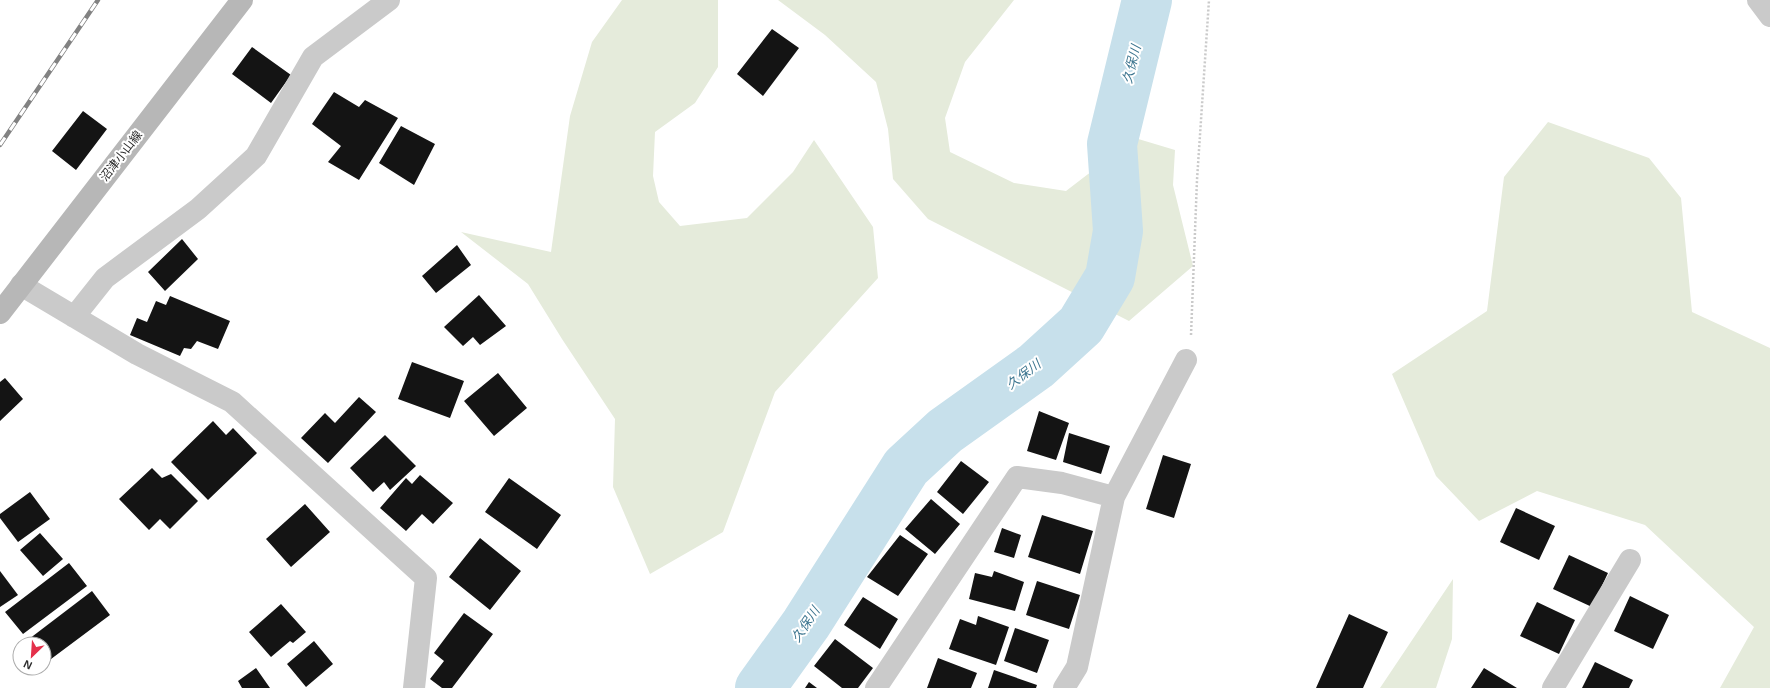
<svg xmlns="http://www.w3.org/2000/svg" width="1770" height="688" viewBox="0 0 1770 688" font-family="Helvetica,'Noto Sans JP',sans-serif">
	<rect width="100%" height="100%" fill="#fff"/>
	<path fill="#e5ebdb" d="M622,0H718V67L695,103L655,132L653,176L659,202L680,226L747,218L793,172L814,140L873,227L878,278L775,392L723,532L650,574L613,487L615,419L562,339L528,284L461,232L551,252L570,116L592,42Z
		M778,0H1014L965,62L945,118L950,152L1014,183L1066,191L1135,138L1175,150L1173,185L1193,266L1129,321L928,219L893,179L888,129L876,82L825,35Z
		M1548,122L1649,158L1681,198L1692,312L1770,348V688H1720L1754,627L1645,525L1537,491L1479,521L1436,476L1392,374L1487,311L1504,177Z
		M1453,579L1452,639L1436,688H1380Z"/>
	<g fill="none" stroke-linecap="round" stroke-linejoin="round">
		<path stroke="#c7e0eb" stroke-width="50" d="M760,688L806,624L906,467L945,431L1036,366L1081,325L1110,277L1118,231L1112,144L1147,0"/>
	</g>
	<path fill="#141414" d="M772,29L799,48L763,96L737,74Z
		M252,47L291,75L271,103L232,74Z
		M334,92L359,107L365,100L398,118L359,180L328,162L341,146L312,124Z
		M83,111L107,129L76,170L52,151Z
		M401,126L435,144L414,185L379,163Z
		M182,239L198,259L165,291L148,272Z
		M457,245L471,265L436,293L422,276Z
		M479,295L506,326L480,345L473,337L463,346L444,327Z
		M170,296L230,321L218,349L197,341L191,349L184,348L180,356L130,335L137,318L147,322L156,301L166,305Z
		M412,362L464,381L450,418L398,399Z
		M498,373L527,408L494,436L464,401Z
		M5,378L23,399L0,421V382Z
		M359,397L376,412L328,463L301,438L325,413L335,423Z
		M1039,411L1069,423L1056,460L1027,451Z
		M213,421L226,435L233,428L257,453L208,500L171,462Z
		M1069,433L1110,446L1101,474L1063,462Z
		M385,435L416,466L390,490L384,482L373,492L350,468Z
		M1163,455L1191,464L1174,518L1146,509Z
		M961,461L989,482L963,514L937,492Z
		M152,468L162,478L171,474L198,501L170,529L160,519L149,530L119,499Z
		M420,475L453,503L433,524L422,514L406,531L380,508L406,478L412,484Z
		M509,478L561,515L537,549L485,512Z
		M30,492L50,519L18,542L0,518V514Z
		M931,499L960,524L935,554L905,529Z
		M305,504L330,532L291,567L266,539Z
		M1516,508L1555,526L1539,560L1500,542Z
		M1042,515L1093,531L1080,574L1028,557Z
		M1002,528L1021,535L1014,558L994,552Z
		M40,533L63,559L43,576L20,550Z
		M900,535L928,554L898,596L867,577Z
		M480,538L521,571L490,610L449,577Z
		M1569,555L1608,573L1592,607L1553,589Z
		M69,563L87,586L23,634L5,612Z
		M0,571L18,595L0,607Z
		M994,571L1024,582L1015,611L969,599L975,573L992,577Z
		M1037,581L1080,595L1069,629L1026,615Z
		M92,591L110,615L47,662L44,658V644H33L29,639Z
		M1630,596L1669,615L1653,649L1614,631Z
		M863,597L898,619L880,649L844,625Z
		M1537,602L1575,620L1559,654L1520,636Z
		M281,604L306,632L293,643L290,641L271,657L249,632Z
		M464,613L493,634L452,688H442L430,679L444,661L434,653Z
		M1349,614L1388,632L1363,688H1316Z
		M978,616L1009,627L996,665L949,649L960,619L976,625Z
		M1015,628L1049,640L1037,673L1004,661Z
		M835,639L873,668L858,688H842L814,666Z
		M314,641L333,664L306,687L287,664Z
		M938,658L977,673L971,688H927Z
		M1595,662L1633,680L1629,688H1582Z
		M256,668L270,688H242L238,681Z
		M1484,668L1517,688H1471Z
		M994,670L1037,685L1036,688H988Z
		M809,682L817,688H805Z"/>
	<g fill="none" stroke-linecap="round" stroke-linejoin="round">
		<path stroke="#cacaca" stroke-width="2.5" stroke-dasharray="2 2" stroke-linecap="butt" d="M1191,335L1197,180L1209,0"/>
		<path stroke="#cacaca" stroke-width="22" d="M1758,0L1770,16
			M21,285L137,354L232,402L426,578L414,688
			M74,317L105,278L198,209L256,156L313,57L389,0
			M876,688L1017,477L1062,483L1114,497
			M1064,688L1077,667L1114,497L1186,360
			M1553,688L1630,560"/>
		<path stroke="#b7b7b7" stroke-width="22" d="M0,313L242,0"/>
		<g stroke="#828282" stroke-width="4.5">
			<path id="rail" d="M0,145L98,0"/>
		</g>
		<use href="#rail" stroke="#fff" stroke-width="3" stroke-dasharray="9" stroke-linecap="butt"/>
	</g>
	<g text-anchor="middle" stroke-width="4" stroke-linejoin="round" paint-order="stroke">
		<g font-size="12" fill="#2d2d2d" stroke="#fff">
			<text transform="translate(121 156) rotate(-52)" y="4">沼津小山線</text>
		</g>
		<g font-size="13" font-style="italic" fill="#3c758f" stroke="#fff">
			<text transform="translate(1131 64) rotate(-76)" y="5">久保川</text>
			<text transform="translate(1023 374) rotate(-37)" y="5">久保川</text>
			<text transform="translate(805 624) rotate(-56)" y="5">久保川</text>
		</g>
	</g>
	<g transform="translate(32 656) rotate(205)"><circle r="19" fill="#ffffff" stroke="#ababab"/>
	<path d="M0-3L7 15L0 10L-7 15Z" fill="#e4304b"/>
	<text y="-6" font-size="11" font-weight="bold" text-anchor="middle" fill="#2d2d2d">N</text>
	</g>
</svg>
